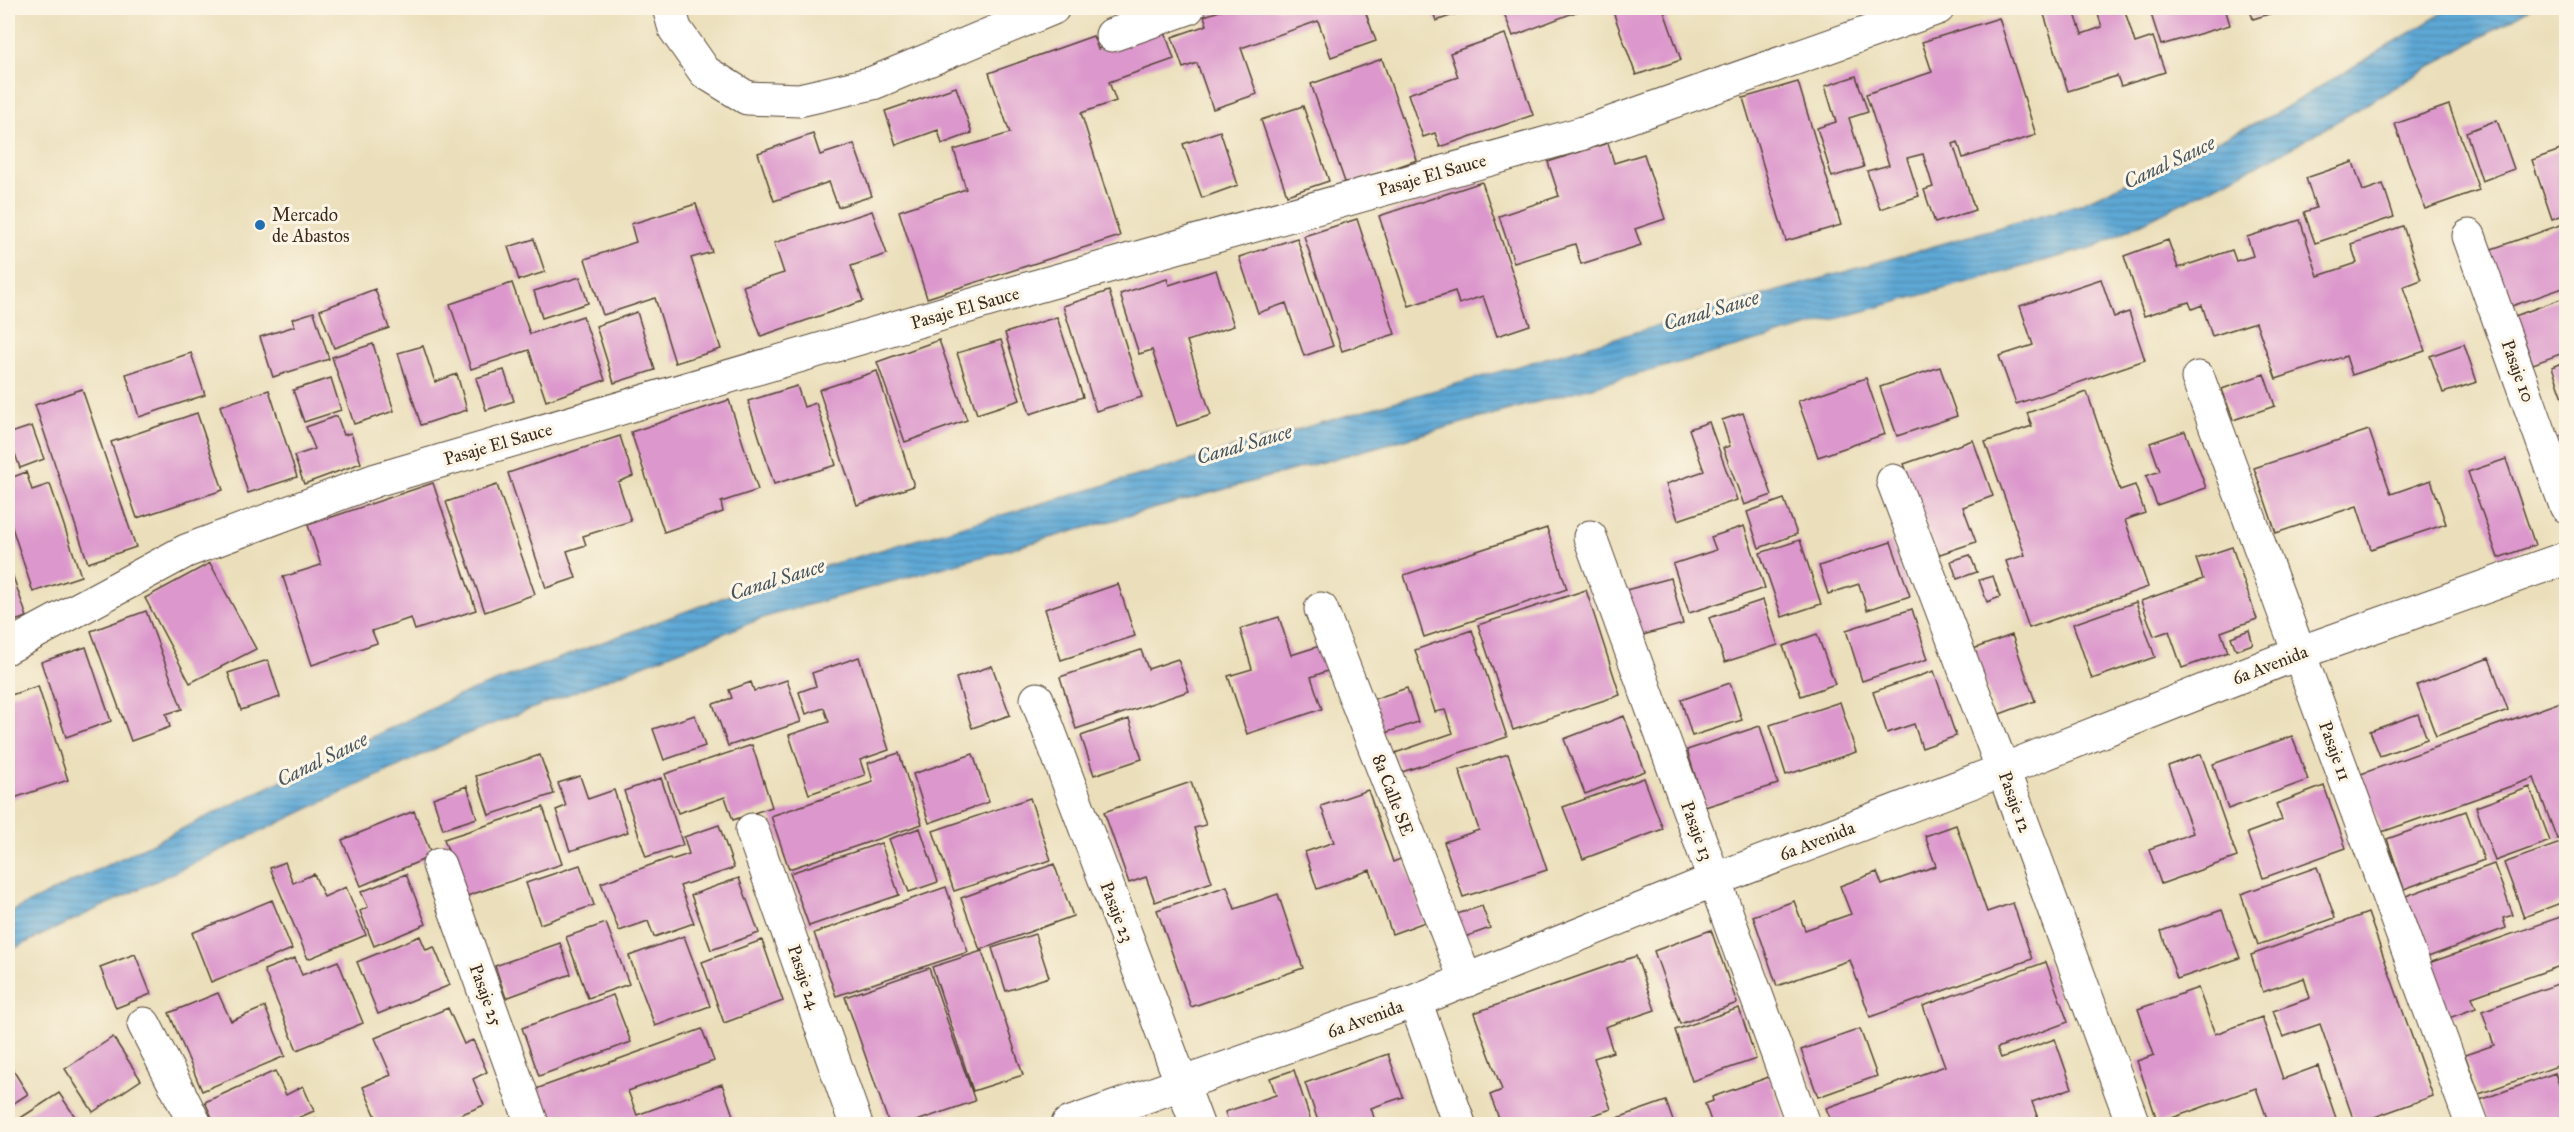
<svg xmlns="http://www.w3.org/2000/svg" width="2574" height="1132" viewBox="0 0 2574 1132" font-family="'IM FELL Great Primer',serif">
	<defs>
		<pattern id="water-rules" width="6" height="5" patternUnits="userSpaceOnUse" patternTransform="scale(1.5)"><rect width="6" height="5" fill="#5da8d6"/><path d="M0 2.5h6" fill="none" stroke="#4e89ad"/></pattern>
	</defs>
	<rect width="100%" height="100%" fill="#fcf5e5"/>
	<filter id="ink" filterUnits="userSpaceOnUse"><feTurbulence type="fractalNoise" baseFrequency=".0167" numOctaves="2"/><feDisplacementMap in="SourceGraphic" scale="12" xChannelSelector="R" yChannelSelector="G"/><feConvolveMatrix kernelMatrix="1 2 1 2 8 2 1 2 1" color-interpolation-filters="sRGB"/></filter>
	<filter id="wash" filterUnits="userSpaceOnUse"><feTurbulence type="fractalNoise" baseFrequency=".008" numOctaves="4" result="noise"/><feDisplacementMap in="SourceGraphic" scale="24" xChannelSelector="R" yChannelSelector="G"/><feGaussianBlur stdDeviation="1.35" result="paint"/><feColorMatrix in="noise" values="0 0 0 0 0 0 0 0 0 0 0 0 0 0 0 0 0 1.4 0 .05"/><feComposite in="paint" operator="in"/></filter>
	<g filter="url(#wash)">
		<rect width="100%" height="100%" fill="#ebdfbb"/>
		<path fill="url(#water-rules)" stroke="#4c697a" stroke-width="1.5" d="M2451,8H2531L2293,147L2094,247L765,617L462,736L8,951V913L455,697L749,588L2080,204L2275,114Z"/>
		<g id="blocks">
			<path fill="#dc97cc" d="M1229,8H1364L1376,41L1331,57L1318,21L1241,48L1257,94L1213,109L1197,63L1183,68L1172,37L1207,25L1204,16Z
				M1432,8H1473L1436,21Z
				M1502,8H1586L1513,36Z
				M1616,8H1663L1681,60L1636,75L1612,9Z
				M2042,8H2073L2082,34L2102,27L2096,8H2124L2135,43L2153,37L2165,72L2121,86L2117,76L2068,91Z
				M2149,8H2225L2230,25L2161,45Z
				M2249,8H2288L2253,19Z
				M1999,18L2036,135L1963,158L1958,142L1953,144L1975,210L1935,223L1924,190L1933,187L1923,154L1907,158L1919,196L1880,209L1867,171L1889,165L1866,94L1932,72L1922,42Z
				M1163,26L1174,59L1109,82L1116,101L1081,113L1120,236L927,298L899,211L966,189L954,150L1010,133L989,73L1093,36L1098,49Z
				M1505,34L1533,115L1440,147L1435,133L1423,137L1408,94L1458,77L1450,53Z
				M1382,59L1417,160L1346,185L1311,84Z
				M1856,76L1868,112L1849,118L1864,167L1832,177L1817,128L1836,122L1825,86Z
				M1798,82L1841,225L1786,241L1743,98Z
				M956,87L972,133L942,144L938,130L896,145L885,111Z
				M2449,105L2479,190L2425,209L2395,124Z
				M1303,106L1329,181L1287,195L1261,120Z
				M2497,120L2514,169L2482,181L2466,132Z
				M1220,131L1238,185L1202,198L1183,144Z
				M813,134L820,155L854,144L872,196L838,207L829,182L774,201L758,153Z
				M1608,143L1614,163L1644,154L1665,219L1635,229L1641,245L1581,264L1575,244L1514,263L1499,216L1559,196L1548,162Z
				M2566,148V214L2552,219L2532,160Z
				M2353,162L2363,191L2383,184L2394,217L2315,243L2304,212L2316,208L2306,178Z
				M1482,182L1530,325L1497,336L1483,296L1459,304L1455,291L1409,306L1379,216Z
				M696,204L712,252L691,258L721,349L675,363L655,298L603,315L585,259L636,242L631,224Z
				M872,211L887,254L851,266L863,301L761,336L743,286L784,273L774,243Z
				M1357,219L1395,334L1342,351L1304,236Z
				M2300,220L2318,276L2357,263L2351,244L2403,226L2421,280L2403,287L2425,351L2352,375L2346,356L2276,379L2256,322L2212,336L2202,305L2192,309L2189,302L2144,316L2124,256L2168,240L2178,268L2232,250L2236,261L2253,256L2247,237Z
				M2566,223V287L2506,308L2486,251Z
				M1297,238L1333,346L1304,356L1286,303L1258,313L1239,257Z
				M534,239L545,272L519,280L508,247Z
				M1216,270L1234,326L1187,341L1211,415L1177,426L1152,350L1139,354L1120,294L1167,279L1169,285Z
				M580,277L588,303L542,318L534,291Z
				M2101,279L2114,317L2129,312L2145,360L2016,404L1999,356L2033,345L2020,306Z
				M512,283L530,334L583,316L605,380L546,401L529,350L471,369L450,304Z
				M375,289L389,328L334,348L320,310Z
				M1109,291L1142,397L1096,411L1063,306Z
				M2566,297V352L2533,364L2515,316Z
				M314,312L329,359L273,377L260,337L295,326L292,319Z
				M637,312L655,370L614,383L596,326Z
				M1057,317L1083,397L1030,414L1005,333Z
				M939,340L967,420L905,442L877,362Z
				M1001,340L1020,400L977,414L957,353Z
				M373,344L394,411L354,424L332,357Z
				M2464,344L2477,382L2443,393L2430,356Z
				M423,346L435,382L457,374L467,410L421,425L398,353Z
				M191,353L205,395L139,417L126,374Z
				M2566,361V406L2552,367Z
				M1940,367L1957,416L1897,436L1880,387Z
				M504,370L514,401L486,410L476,378Z
				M877,371L914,486L857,505L819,390Z
				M2264,374L2275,406L2233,420L2222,389Z
				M331,378L341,410L304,422L293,390Z
				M1866,378L1885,434L1818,457L1798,401Z
				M797,386L804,407L816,403L836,465L774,484L748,401Z
				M82,389L136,547L88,563L35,405Z
				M269,390L297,477L248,493L220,406Z
				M2087,392L2120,490L2135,485L2145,513L2125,520L2148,587L2029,628L2006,561L2025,555L1985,442L2032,426L2027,413Z
				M729,400L758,490L721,502L723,512L664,532L631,432Z
				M197,413L223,490L137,518L111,442Z
				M1743,413L1772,495L1744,505L1723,448L1730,446L1722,420Z
				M337,416L344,435L351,433L361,463L304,484L294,456L315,449L306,427Z
				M1709,422L1737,500L1678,520L1666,484L1704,471L1689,429Z
				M32,426L44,459L20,468L8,434Z
				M2369,430L2391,494L2431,480L2446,524L2371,549L2357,506L2276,533L2254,468Z
				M2185,431L2206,488L2157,505L2146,476L2160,471L2150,443Z
				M2566,434V472L2553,439Z
				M620,436L633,476L618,482L631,521L583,536L586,545L567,551L576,578L546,588L508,473Z
				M1973,440L1993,496L1963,507L1976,542L1937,555L1904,464Z
				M2506,459L2535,545L2498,558L2468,472Z
				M26,472L32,490L50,484L81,576L33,592L8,515V479Z
				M433,483L476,610L415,630L411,618L372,631L377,643L312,665L283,577L321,565L308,525Z
				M497,485L535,594L485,612L446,502Z
				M1784,499L1797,534L1759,548L1747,512Z
				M1744,526L1765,588L1689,613L1673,564L1716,550L1711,537Z
				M1547,528L1567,589L1424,637L1404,575Z
				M1800,540L1821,604L1782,617L1760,553Z
				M1891,542L1910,596L1867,610L1859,584L1828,594L1819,566Z
				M2232,547L2257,619L2221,632L2228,652L2182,668L2169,631L2154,636L2141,601L2203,579L2196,559Z
				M1970,555L1977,572L1957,579L1951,561Z
				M8,562L27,617L8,623Z
				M210,563L256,649L190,683L145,598Z
				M1993,576L2000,597L1987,602L1979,580Z
				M1671,578L1683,624L1639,636L1626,590Z
				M1118,584L1135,636L1061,660L1045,609Z
				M1586,590L1620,695L1513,730L1478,625Z
				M1763,600L1778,645L1725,662L1709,618Z
				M2136,602L2155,657L2092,679L2073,624Z
				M1912,609L1928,659L1862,681L1846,630Z
				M146,611L182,709L166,714L170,727L131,741L91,631Z
				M1279,617L1291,655L1323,645L1330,670L1311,677L1322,709L1247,734L1228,676L1252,669L1240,629Z
				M1472,630L1507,737L1402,772L1395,753L1453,733L1445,710L1435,712L1415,650Z
				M2249,630L2253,644L2236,650L2231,637Z
				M1817,634L1835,684L1801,696L1783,646Z
				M2012,635L2035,701L1997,715L1973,649Z
				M86,647L111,721L66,737L41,662Z
				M1141,650L1148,669L1178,659L1189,691L1076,729L1060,677Z
				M859,657L889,750L860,760L865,775L809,794L789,735L829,722L824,708L806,714L799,692L816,686L812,673Z
				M2489,658L2508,710L2436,736L2417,685Z
				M268,660L280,697L241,710L228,673Z
				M992,666L1010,715L972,728L956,678Z
				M1934,671L1956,736L1922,748L1914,724L1887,733L1873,692Z
				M787,680L801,722L728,746L713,704L732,698L729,690L751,682L754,691Z
				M1730,683L1742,720L1692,736L1681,700Z
				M38,686L68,780L8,800V696Z
				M1407,688L1418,722L1382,734L1371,700Z
				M2566,700V836L2557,839L2534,778L2382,832L2361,774Z
				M1840,702L1856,752L1786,775L1770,725Z
				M2418,714L2427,739L2380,756L2370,731Z
				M695,715L705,746L664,760L653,729Z
				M1624,716L1645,771L1585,794L1564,739Z
				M1129,719L1142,759L1094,775L1081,736Z
				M1760,726L1778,784L1705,807L1687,750Z
				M2292,736L2308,780L2228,809L2213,764Z
				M752,745L772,807L733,820L725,797L678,813L665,774Z
				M899,753L922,824L789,869L771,816L873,782L868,763Z
				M973,754L989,802L929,823L913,774Z
				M1508,754L1547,870L1463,897L1444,842L1479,830L1459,770Z
				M2201,754L2237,857L2161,884L2149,849L2193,833L2168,766Z
				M540,755L554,794L489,815L476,776Z
				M580,776L588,799L614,790L628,832L570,851L556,810L566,806L558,783Z
				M661,778L683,845L646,857L624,791Z
				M1644,778L1663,829L1583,859L1563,807Z
				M1191,782L1206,825L1194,828L1212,882L1155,902L1146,877L1129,883L1104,812Z
				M467,786L477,818L443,829L433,798Z
				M2324,786L2346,848L2263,878L2247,833L2282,820L2276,804Z
				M2530,787L2550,841L2495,861L2476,807Z
				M1368,790L1393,862L1403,858L1425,922L1392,934L1370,870L1317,889L1305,852L1334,842L1321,806Z
				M1030,798L1051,860L954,891L933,831Z
				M543,807L562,864L464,897L444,839Z
				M414,811L432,856L361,886L342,840Z
				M2466,811L2484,860L2404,889L2387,839Z
				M719,825L734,868L680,886L694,923L654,937L648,921L619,931L601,883L670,858L671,860L689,854L684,837Z
				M1956,825L1987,912L2013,903L2032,959L1870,1017L1850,960L1777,986L1753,916L1794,901L1805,930L1851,914L1840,886L1877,872L1882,885L1936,866L1925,836Z
				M920,828L938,882L909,892L889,839Z
				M2563,842L2566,850V901L2524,917L2504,863Z
				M881,843L899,895L809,926L790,873Z
				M285,862L293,883L314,874L324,897L346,887L366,935L308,959L270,868Z
				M1054,864L1073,916L980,950L961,898Z
				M2494,864L2513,915L2503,918L2506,928L2428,957L2406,896Z
				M580,865L594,905L540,924L526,883Z
				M2317,867L2335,918L2258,945L2241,894Z
				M406,874L426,924L374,946L360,911L368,907L361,892Z
				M739,878L759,933L711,950L691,895Z
				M1227,886L1235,909L1278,894L1303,968L1191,1007L1157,910Z
				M946,887L968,952L836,996L814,933Z
				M272,900L292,949L211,982L192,933Z
				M1482,906L1490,928L1462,938L1454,915Z
				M2222,910L2240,958L2177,979L2161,931Z
				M2368,913L2433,1096L2355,1124L2320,1024L2283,1037L2273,1011L2310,998L2304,978L2263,992L2251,955Z
				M2566,915V964L2472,997L2476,1008L2449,1018L2429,963Z
				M606,923L629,984L588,998L566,937Z
				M1711,930L1737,1003L1680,1024L1654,951Z
				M1035,934L1049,977L1006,991L992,948Z
				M420,936L426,950L434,947L450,985L378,1014L357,962Z
				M684,936L710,1006L655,1026L629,956Z
				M762,940L783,1001L724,1023L702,962Z
				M560,943L571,974L506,998L495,966Z
				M982,951L1023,1075L973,1091L932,967Z
				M135,954L151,994L116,1008L100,967Z
				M1636,956L1655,1010L1605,1027L1613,1052L1594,1058L1611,1109L1568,1124H1501L1490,1095L1502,1090L1474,1013Z
				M295,958L302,975L338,961L363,1023L297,1050L264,970Z
				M2046,962L2068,1022L1997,1048L2001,1058L2055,1039L2072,1088L2032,1102L2040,1124H1832L1826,1108L1945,1066L1923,1006Z
				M929,968L975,1101L908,1124H889L845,997Z
				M2566,981V1063L2479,1094L2465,1055L2494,1045L2482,1011Z
				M2198,988L2215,1034L2262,1017L2283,1079L2318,1066L2338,1124H2269L2256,1088L2158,1123L2137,1061L2154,1055L2138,1009Z
				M218,993L231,1021L265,1007L285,1056L202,1091L169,1013Z
				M613,995L631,1042L539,1076L522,1028Z
				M448,1008L464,1044L473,1040L487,1072L473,1079L484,1105L438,1124H379L363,1087L391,1075L375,1038Z
				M1739,1008L1756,1059L1692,1081L1675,1030Z
				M702,1029L714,1061L628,1091L637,1115L722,1084L736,1124H549L536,1089Z
				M1860,1029L1877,1076L1818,1097L1801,1050Z
				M113,1037L141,1080L93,1112L65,1069Z
				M1388,1054L1403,1097L1371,1108L1376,1124H1319L1305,1083Z
				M8,1062L28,1094L8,1107Z
				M1294,1070L1312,1124H1229L1225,1112L1276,1095L1270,1078Z
				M275,1071L286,1095L303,1086L314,1111L284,1124H215L205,1102Z
				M2555,1073L2566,1105V1116L2542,1124H2489L2480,1100Z
				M1769,1077L1784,1119L1777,1122V1124H1712L1705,1104L1713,1101L1712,1097Z
				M59,1093L80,1124H23L19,1119Z
				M1666,1101L1674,1124H1610L1609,1121Z
				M316,1118L319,1124H301Z"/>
		</g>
	</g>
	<g filter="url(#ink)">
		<use href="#blocks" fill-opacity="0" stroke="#554536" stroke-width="1.5"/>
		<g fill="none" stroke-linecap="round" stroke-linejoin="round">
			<g stroke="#554536" stroke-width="35">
				<path id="minor" d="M669,8L675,29L705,72L747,98L799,100L873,83L1053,8
					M1112,35L1188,8
					M2469,236L2566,506
					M2198,378L2472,1124
					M1893,481L2003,770L2133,1124
					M1590,537L1803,1124
					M1321,609L1466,981
					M8,647L186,551L376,480L1027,289L1583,133L1938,8
					M1037,699L1197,1124
					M752,830L856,1124
					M439,865L532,1124
					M1415,1001L1459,1124
					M144,1024L195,1124
					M1068,1124L1415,1001L1714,880L2003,770L2299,653L2566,558"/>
			</g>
			<use href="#minor" stroke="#fff" stroke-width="33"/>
		</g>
	</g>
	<circle fill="#1f6fb2" stroke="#fcf5e5" stroke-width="2" cx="260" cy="225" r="6"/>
	<g text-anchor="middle" stroke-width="6" stroke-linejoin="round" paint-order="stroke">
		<g font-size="18" fill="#3b2a1e" stroke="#fcf5e5">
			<text transform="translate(1432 175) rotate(-16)" y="6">Pasaje El Sauce</text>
			<text transform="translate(965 308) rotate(-16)" y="6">Pasaje El Sauce</text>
			<text transform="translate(2518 371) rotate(70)" y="6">Pasaje 10</text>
			<text transform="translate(498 444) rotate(-16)" y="6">Pasaje El Sauce</text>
			<text transform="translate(2270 665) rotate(-21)" y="6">6a Avenida</text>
			<text transform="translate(2335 751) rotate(70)" y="6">Pasaje 11</text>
			<text transform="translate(1393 795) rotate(69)" y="6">8a Calle SE</text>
			<text transform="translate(2015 802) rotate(70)" y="6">Pasaje 12</text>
			<text transform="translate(1697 831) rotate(70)" y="6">Pasaje 13</text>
			<text transform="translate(1817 841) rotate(-21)" y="6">6a Avenida</text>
			<text transform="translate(1117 912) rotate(69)" y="6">Pasaje 23</text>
			<text transform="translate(804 977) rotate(71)" y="6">Pasaje 24</text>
			<text transform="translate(486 995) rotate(70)" y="6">Pasaje 25</text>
			<text transform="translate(1365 1019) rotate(-20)" y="6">6a Avenida</text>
		</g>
		<g font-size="18" fill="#3b2a1e" stroke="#fcf5e5" text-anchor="start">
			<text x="272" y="221">Mercado<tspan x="272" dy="21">de Abastos</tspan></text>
		</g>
		<g font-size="20" font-style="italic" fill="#47565e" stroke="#fcf5e5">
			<text transform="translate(2169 162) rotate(-25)" y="7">Canal Sauce</text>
			<text transform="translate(1711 310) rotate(-16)" y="7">Canal Sauce</text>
			<text transform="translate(1244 444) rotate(-16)" y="7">Canal Sauce</text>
			<text transform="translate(777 579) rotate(-17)" y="7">Canal Sauce</text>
			<text transform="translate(322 759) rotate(-26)" y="7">Canal Sauce</text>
		</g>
	</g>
	<rect width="2574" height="1132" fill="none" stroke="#fcf5e5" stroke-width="30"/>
</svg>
